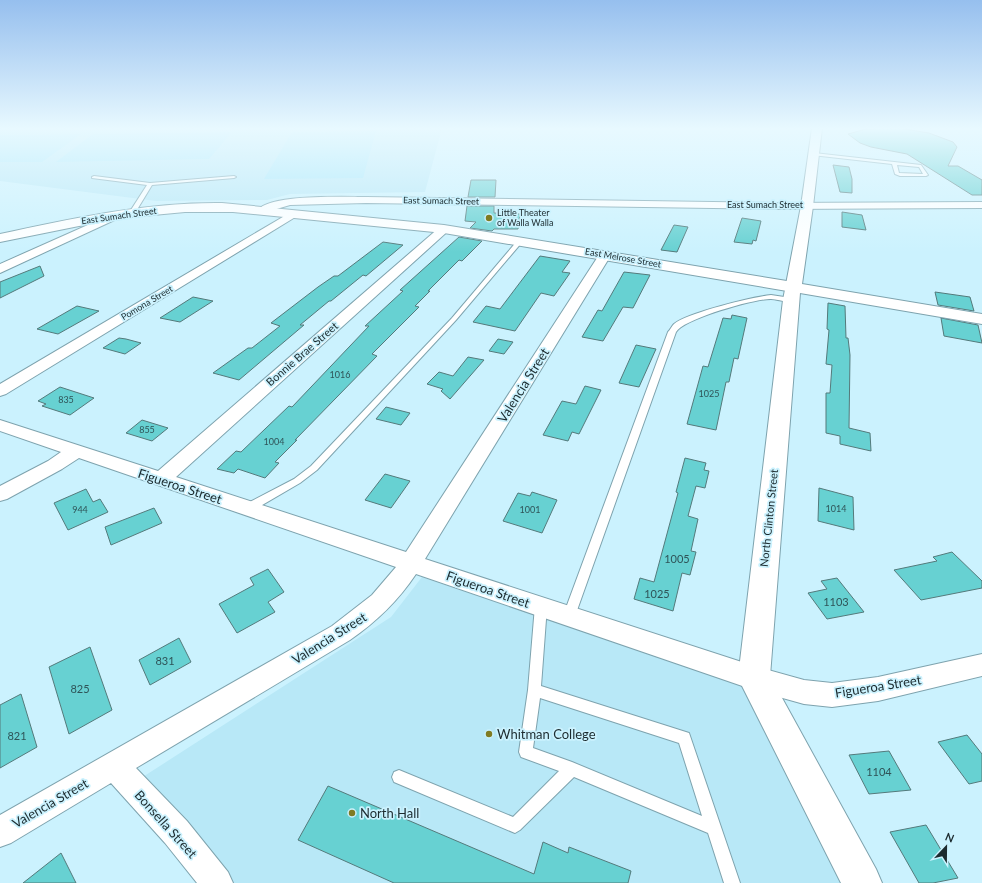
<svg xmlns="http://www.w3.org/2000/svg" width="982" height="883" viewBox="0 0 982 883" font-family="Lato,sans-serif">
	<rect width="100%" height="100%" fill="#cbf2fe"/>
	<path fill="#b8e8f7" d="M0,128H442L425,192L290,194L267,200L156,201L0,181Z
		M422,577L742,685L845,883H204L135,782L391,617Z"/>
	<path fill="#a5e6fa" d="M376,131L363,178L264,179L292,132Z
		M232,132L209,159L56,162L93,134Z
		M81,134L42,162H0V135Z"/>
	<path fill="#67d1d2" stroke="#547a7b" d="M898,128L929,133L953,142L957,147L948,166H958L982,180V195H972L907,154L871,147L860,143L848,134L866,129Z
		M833,165L849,167L852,179V193L840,192Z
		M471,180H496L495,197H468Z
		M467,206H494V213L520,214L518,229H494L492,231L470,228L476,222L465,221Z
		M842,212L862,215L866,230L842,227Z
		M742,218L761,221L756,241L753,240L752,244L734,242Z
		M674,225L688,227L677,252L661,250Z
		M459,237L482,241L462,261L459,260L428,291H430L415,306L419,307L372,354L377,356L295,440H297L275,462L279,463L265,478L238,469L234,473L217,469L236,451L241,452L289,406L292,407L369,326H365L403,291L400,290Z
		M383,242L403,245L366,276L363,275L331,301H329L300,325H304L239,380L213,373L248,348H252L280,326L271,323L318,287L334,276H338Z
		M540,256L570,261L562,272L570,273L554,296L541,293L515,331L473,322L486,306L500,309Z
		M40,266L44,276L0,298V282Z
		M624,272L650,275L633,308L623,307L603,341L582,337L598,310L602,311Z
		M935,292L970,297L974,311L938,305Z
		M193,297L213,301L180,322L160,318Z
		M828,303L845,306L846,338H848L850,355L849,428L870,433L871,451L840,444V436L826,433V393H830L832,365L826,364L829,330L827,329Z
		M77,306L99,311L58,334L37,329Z
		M732,315L747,318L738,359L734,358L729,382H726L716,430L687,424L703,366L708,367L723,318L731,319Z
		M941,318L978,325L982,343L944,336Z
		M119,338L126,339L141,343L125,354L103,348Z
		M498,339L513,342L504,354L489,351Z
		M636,345L656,349L639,387L619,383Z
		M468,357L484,360L450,399L441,391L443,389L427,384L439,372L453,376Z
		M585,386L601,390L579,434L572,432L568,441L543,435L562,401L576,404Z
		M60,387L94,398L70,415L42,406L46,404L38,401Z
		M386,407L410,413L401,425L376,419Z
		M142,420L168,428L152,441L126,433Z
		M685,458L706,463L704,470L709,471L705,488L696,486L688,516L698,519L691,551L696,552L690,575L682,573L673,611L634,599L640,578L654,582L678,493L676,492Z
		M385,474L410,481L391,508L365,500Z
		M819,488L853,497L854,530L818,521Z
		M86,489L93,502L100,499L108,512L68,530L54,503Z
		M532,492L557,500L542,533L503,521L518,493L530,496Z
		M154,508L162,523L111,545L105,527Z
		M952,552L982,581V588L921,600L894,570L937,561L933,557Z
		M268,569L284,592L268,602L275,612L237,633L219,604L254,585L250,578Z
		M837,578L864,612L827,619L808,593L827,589L821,581Z
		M179,638L191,662L150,685L139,660Z
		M90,647L112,710L69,734L49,667Z
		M21,694L37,747L0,768V705Z
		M967,735L982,754V781L969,784L938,742Z
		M889,751L911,790L869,794L849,755Z
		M328,786L534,874L543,842L568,853L569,847L631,871L628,883H394L298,840Z
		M926,825L958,878L933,883H919L890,832Z
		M61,853L76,883H23Z"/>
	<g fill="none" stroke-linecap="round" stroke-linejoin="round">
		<g stroke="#7ea3ae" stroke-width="2">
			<path id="service" d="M814,153L921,165L928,175L926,176H900L895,174L892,164L812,155ZM897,165L919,167L923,174L899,173Z
				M94,176L150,183L234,176L236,177L234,178L152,185L135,213L132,215L129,213L147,185L92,178V177Z
				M518,240L523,241L456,320L317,470L300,483L252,511H244L243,508L244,505L294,479L311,466L452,318Z
				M771,295L791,298L794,300C789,304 778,299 771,299C753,299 684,319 676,332L575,616L573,619L569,621L565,619L563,616L668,332C670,330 672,326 674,324C687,313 752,297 771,295Z
				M541,601L545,603L547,606L541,686L689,733L740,883H724L708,833L574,777L520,830L515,833L394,782L392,777L394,772L399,770L513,817L559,771L521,757L519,752L528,690L535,606L537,603ZM540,698L679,743L702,816L572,762L533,748Z"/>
		</g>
		<g stroke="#7ea3ae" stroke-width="2">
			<path id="minor" d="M366,197L777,203L982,202V208L777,209L366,203L290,205L263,213L258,210C270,194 345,197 366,197Z
				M293,211L298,214L297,216L6,394L0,396V384Z
				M117,212L122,215L121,217L0,273V264Z
				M444,226L450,229L448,231L176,477L406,552L599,255L601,252H609L611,255L425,559L754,666L804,680L832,683L878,677L982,654V676L878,701L832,707L804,704L754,690L416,574C398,601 376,622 350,640L136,768L187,821L228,872L233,883H197L165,843L111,783L11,843L0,847V815L332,626L372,595L396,567L79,458L62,469L7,499L0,501V486L48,461L61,452L0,431V420L158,471L440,227Z"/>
		</g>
		<g stroke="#7ea3ae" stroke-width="2">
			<path id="tertiary" d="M222,203L444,225L793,282L799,284L801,287L799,290L793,292L444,233L233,212H185L132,217L79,226L0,242V234C73,218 148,202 222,203Z"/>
		</g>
		<g stroke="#7ea3ae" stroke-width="2">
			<path id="secondary" d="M812,128H822L813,206L802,284L982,314V324L800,293L770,676L876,869L882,883H841L738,678L783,300L801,206Z"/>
		</g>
		<use href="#service" fill="#fff" fill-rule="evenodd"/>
		<use href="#minor" fill="#fff" fill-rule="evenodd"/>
		<use href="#tertiary" fill="#fff" fill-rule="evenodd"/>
		<use href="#secondary" fill="#fff" fill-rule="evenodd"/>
	</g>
	<linearGradient id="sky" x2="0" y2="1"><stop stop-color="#96bfee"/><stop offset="0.51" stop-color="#e8f9ff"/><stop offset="1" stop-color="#e8f9ff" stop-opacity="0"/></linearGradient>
	<rect width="982" height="252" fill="url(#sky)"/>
	<g fill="#7f7b22" stroke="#cbf2fe" stroke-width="1.5">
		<circle cx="489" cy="218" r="4"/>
		<circle cx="489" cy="734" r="4"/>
		<circle cx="352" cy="813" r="4"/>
	</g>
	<g text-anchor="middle" stroke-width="3.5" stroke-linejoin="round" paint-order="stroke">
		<g font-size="9" fill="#1c2b2f" stroke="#cbf2fe">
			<text transform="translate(441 201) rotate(1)" y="3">East Sumach Street</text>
			<text x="765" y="208">East Sumach Street</text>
			<text transform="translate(119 216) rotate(-8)" y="3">East Sumach Street</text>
			<text transform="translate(623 258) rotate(10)" y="3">East Melrose Street</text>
			<text transform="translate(147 303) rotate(-31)" y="3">Pomona Street</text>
		</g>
		<g font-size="9" fill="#1c2b2f" stroke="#cbf2fe" text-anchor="start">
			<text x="497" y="216">Little Theater<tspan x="497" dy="10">of Walla Walla</tspan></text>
		</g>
		<g font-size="9" fill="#2f5458">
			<text x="340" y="378">1016</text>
			<text x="709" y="397">1025</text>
			<text x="66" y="403">835</text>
			<text x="147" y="433">855</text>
			<text x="274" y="445">1004</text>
			<text x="836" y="512">1014</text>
			<text x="80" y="513">944</text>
			<text x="530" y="513">1001</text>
		</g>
		<g font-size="11" fill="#1c2b2f" stroke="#cbf2fe">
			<text transform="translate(302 354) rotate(-41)" y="4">Bonnie Brae Street</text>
			<text transform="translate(769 518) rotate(-84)" y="4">North Clinton Street</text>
		</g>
		<g font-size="11" fill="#2f5458">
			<text x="677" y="563">1005</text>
			<text x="657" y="598">1025</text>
			<text x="836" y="606">1103</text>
			<text x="165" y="665">831</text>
			<text x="80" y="693">825</text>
			<text x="17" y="740">821</text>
			<text x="879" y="776">1104</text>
		</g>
		<g font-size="13" fill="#1c2b2f" stroke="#cbf2fe">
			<text transform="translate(523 385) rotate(-58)" y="5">Valencia Street</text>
			<text transform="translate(180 486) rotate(18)" y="5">Figueroa Street</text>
			<text transform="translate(488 589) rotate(19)" y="5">Figueroa Street</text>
			<text transform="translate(329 638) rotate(-32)" y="5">Valencia Street</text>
			<text transform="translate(878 686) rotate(-9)" y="5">Figueroa Street</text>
			<text transform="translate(50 803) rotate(-30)" y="5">Valencia Street</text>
			<text transform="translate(166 824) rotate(48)" y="5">Bonsella Street</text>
		</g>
		<g font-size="13" fill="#1c2b2f" stroke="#cbf2fe" text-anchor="start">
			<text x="497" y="739">Whitman College</text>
			<text x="360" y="818">North Hall</text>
		</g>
	</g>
	<g transform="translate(946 847) rotate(22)" stroke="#cbf2fe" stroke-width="3" paint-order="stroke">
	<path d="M0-3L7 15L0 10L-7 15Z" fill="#1c2b2f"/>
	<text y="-6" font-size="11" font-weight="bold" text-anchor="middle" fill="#1c2b2f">N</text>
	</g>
</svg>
